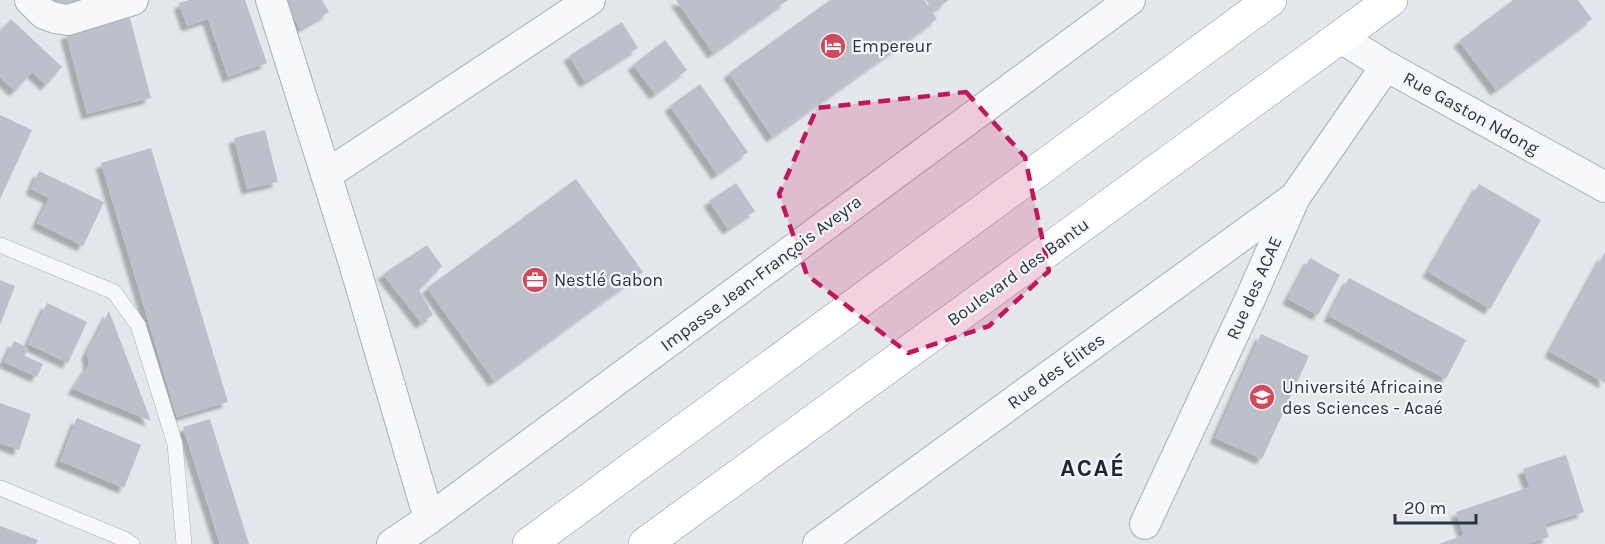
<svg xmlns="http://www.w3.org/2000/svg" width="1605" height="544" viewBox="0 0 1605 544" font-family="Karla,sans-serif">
	<defs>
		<filter id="shadow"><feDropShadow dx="-5.5" dy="5.5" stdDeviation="1.5" flood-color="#0004"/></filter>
	</defs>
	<rect width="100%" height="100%" fill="#e4e7ec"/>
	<path fill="#bbc0ca" filter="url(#shadow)" d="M53,0H78L62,12Z
		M189,0H245L267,63L228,77L208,19L187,26L179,3Z
		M284,0H322L329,12L300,29Z
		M676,0H788L713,53Z
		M830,0H924L937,19L772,137L729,73Z
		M926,0H949L933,11Z
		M1513,0H1578L1592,19L1496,90L1459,41Z
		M130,18L151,98L87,114L66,34Z
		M11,19L62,67L46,85L32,72L15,91L0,77V31Z
		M622,22L638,48L585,82L569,56Z
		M665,40L687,70L655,94L633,65Z
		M700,84L748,152L717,174L670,106Z
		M0,115L32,130L0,199Z
		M265,130L278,182L247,189L234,138Z
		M151,148L228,402L177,417L101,163Z
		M39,171L104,202L83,246L37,223L49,198L31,189Z
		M576,179L643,272L494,381L427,288Z
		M736,183L755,211L728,229L709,201Z
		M1479,184L1541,220L1490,309L1428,272Z
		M427,245L442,266L419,290L433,315L421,323L383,274Z
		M1605,252V383L1550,352Z
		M1310,258L1340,275L1318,315L1288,299Z
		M1349,278L1466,340L1446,379L1329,316Z
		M0,280L15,286L0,325Z
		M47,303L87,322L68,363L28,344Z
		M109,311L151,421L73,389L89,365L87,353Z
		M1261,334L1309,356L1262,459L1215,438Z
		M14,341L28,348L25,356L43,364L37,377L4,362Z
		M0,403L31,414L19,450L0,443Z
		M77,418L141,445L124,488L60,461Z
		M210,419L249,544H220L183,427Z
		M1566,455L1584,512L1545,524L1549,537L1527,544H1439L1464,535L1456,512L1530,487L1523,469Z
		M0,526L38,540L36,544H0Z"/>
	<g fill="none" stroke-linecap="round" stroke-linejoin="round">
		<g stroke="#a9aeb7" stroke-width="16">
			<path id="lane" d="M0,245L114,292L138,325L175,444L184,544
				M0,488L124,539L132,544"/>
		</g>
		<g stroke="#a9aeb7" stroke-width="32">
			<path id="street" d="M30,0L44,14L55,18L68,20L133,0
				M271,0L353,260L429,519
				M1339,37L1386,66L1605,187
				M326,175L590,0
				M1145,524L1251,297L1295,197L1386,66
				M392,544L429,519L1130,0
				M818,544L1295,197"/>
		</g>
		<g stroke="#8b94a3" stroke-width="34">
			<path id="highway" d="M529,544L1270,0
				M645,544L1391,0"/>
		</g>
		<use href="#lane" stroke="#f7f8fa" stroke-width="15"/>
		<use href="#street" stroke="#f7f8fa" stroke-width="30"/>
		<use href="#highway" stroke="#fff" stroke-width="33"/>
	</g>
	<path fill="#c2185b" fill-opacity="0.2" stroke="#c2185b" stroke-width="4.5" stroke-dasharray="12 8" stroke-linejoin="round" d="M966,92L1025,157L1049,271L989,326L908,353L807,275L779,194L817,108Z"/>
	<defs>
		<g id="hotel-disc" transform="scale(1.35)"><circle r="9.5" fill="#d1495b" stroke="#f4f6f9"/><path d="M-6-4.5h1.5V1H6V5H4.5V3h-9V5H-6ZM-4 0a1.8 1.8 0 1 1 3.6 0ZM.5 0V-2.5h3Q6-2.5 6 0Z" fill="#fff"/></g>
		<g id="office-disc" transform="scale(1.35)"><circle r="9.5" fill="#d1495b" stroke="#f4f6f9"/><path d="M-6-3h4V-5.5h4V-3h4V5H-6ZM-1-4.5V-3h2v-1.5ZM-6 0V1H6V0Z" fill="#fff"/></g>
		<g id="university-disc" transform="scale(1.35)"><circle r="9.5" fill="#d1495b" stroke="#f4f6f9"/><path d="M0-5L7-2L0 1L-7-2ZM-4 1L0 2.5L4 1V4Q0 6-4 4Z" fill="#fff"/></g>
	</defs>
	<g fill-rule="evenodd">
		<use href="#hotel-disc" x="833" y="46"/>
		<use href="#office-disc" x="535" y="280"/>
		<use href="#university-disc" x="1262" y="397"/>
	</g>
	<g text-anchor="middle" stroke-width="4.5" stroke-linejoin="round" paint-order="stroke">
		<g font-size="18" fill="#2b3445" stroke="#f4f6f9" text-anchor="start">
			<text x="852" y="52">Empereur</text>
			<text x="554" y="286">Nestlé Gabon</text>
			<text x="1282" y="393">Université Africaine<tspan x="1282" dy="21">des Sciences - Acaé</tspan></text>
		</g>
		<g font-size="18" fill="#2b3445" stroke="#f4f6f9">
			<text transform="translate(1471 113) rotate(29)" y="6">Rue Gaston Ndong</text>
			<text transform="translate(1018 272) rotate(-36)" y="6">Boulevard des Bantu</text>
			<text transform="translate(761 273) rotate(-37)" y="6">Impasse Jean-François Aveyra</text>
			<text transform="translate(1254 288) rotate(-66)" y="6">Rue des ACAE</text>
			<text transform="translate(1056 371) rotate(-36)" y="6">Rue des Élites</text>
		</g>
		<g font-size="24" font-weight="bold" letter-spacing="1.5" fill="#1d2536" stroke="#f4f6f9">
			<text x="1093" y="476">ACAÉ</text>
		</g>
	</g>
	<path d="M1395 514v9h81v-9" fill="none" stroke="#2b3445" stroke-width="3"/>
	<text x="1404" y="514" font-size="18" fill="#2b3445" stroke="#f4f6f9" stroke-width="4.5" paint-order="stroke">20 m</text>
</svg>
